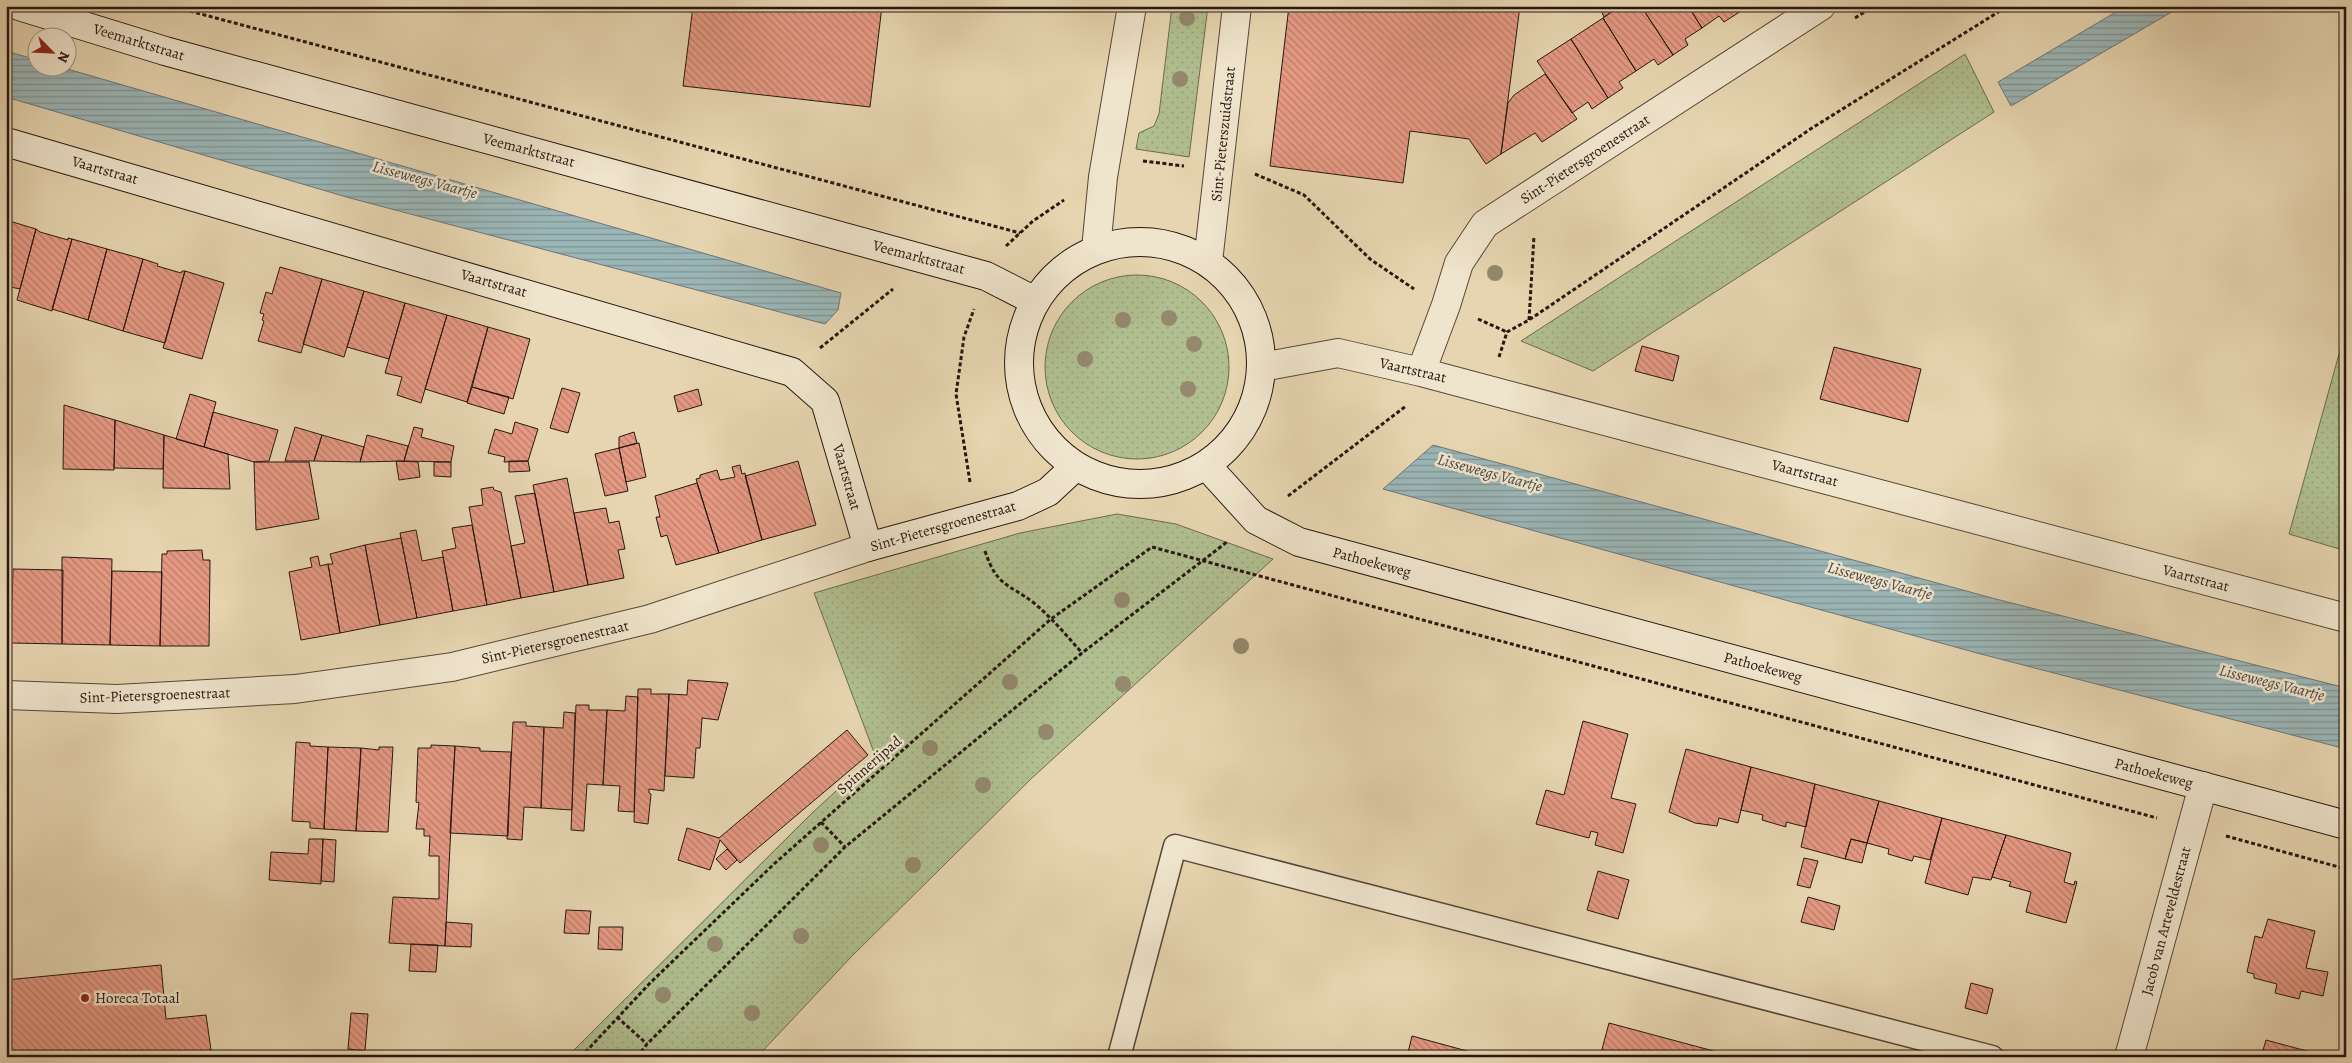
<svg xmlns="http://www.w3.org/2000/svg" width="2352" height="1063" viewBox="0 0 2352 1063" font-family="Alegreya,serif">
	<defs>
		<pattern id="green-dots" width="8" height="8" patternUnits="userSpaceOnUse" patternTransform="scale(1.25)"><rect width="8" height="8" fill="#b0be90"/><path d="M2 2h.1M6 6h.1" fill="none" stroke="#97a37b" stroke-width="1.8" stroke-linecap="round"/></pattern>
		<pattern id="water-rules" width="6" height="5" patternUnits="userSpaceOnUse" patternTransform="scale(1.25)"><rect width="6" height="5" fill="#9bb6b7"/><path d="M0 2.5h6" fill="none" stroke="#7e9393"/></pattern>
		<pattern id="building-back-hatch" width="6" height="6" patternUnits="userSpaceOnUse" patternTransform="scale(1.25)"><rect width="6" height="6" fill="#e59983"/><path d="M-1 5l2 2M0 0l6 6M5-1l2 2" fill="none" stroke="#ba7c6a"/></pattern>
	</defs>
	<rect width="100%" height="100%" fill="#e6d5b0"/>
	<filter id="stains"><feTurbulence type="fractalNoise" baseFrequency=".004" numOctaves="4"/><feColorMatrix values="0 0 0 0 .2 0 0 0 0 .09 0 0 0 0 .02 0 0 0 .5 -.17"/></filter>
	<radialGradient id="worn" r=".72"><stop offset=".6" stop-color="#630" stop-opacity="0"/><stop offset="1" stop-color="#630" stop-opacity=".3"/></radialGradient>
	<path fill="url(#green-dots)" stroke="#6c6a50" d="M1172,6H1208L1189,157L1136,149L1139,133L1154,126L1159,114Z
		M1965,54L1994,112L1593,371L1521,341Z
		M1045 367a92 92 0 1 1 184 0a92 92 0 1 1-184 0Z
		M2346,329V551L2289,534Z
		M1117,514L1176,524L1273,559L1033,777L852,956L757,1057H567L810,815L875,755L814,593L1020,533Z"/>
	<path fill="url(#water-rules)" stroke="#6d7675" d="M2126,6H2182L2011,106L1998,82Z
		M6,51L37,60L38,68H64L841,293L838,310L825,324L350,198L6,97Z
		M1433,445L1992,598L2346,688V749L1977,653L1383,489Z"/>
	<path fill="url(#building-back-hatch)" stroke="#271711" d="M693,6H882L870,107L683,86Z
		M1289,6H1520L1501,154L1486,164L1469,139L1410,131L1403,183L1270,166Z
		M1599,6H1620L1604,17Z
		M1620,6H1641L1673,55L1658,65L1654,59L1636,71L1603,18Z
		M1641,6H1688L1702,28L1685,39L1688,45L1673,55Z
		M1688,6H1734L1738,13L1724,22L1719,16L1702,28Z
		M1734,6H1749L1738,13Z
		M1603,18L1636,71L1619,82L1623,88L1608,98L1571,39Z
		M1571,39L1608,98L1592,109L1588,102L1572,113L1537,61Z
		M1545,74L1577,119L1542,142L1535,133L1501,154L1508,103L1514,95Z
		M6,220L36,229L20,289L6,286Z
		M36,229L40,232L68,240V238L72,239L52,311L17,300Z
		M72,239L107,249L88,320L52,309Z
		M107,249L143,259L123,331L88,320Z
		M143,259L158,264L157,266L181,273L182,271H185L165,343L123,331Z
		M280,267L322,279L301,353L258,341L264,321L262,320L264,314L260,313L266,292L272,294Z
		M185,271L224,283L202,359L163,348Z
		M322,279L364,291L344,357L303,344Z
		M364,291L405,303L389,359L347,347Z
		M405,303L447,315L421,403L397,395L402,377L385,373Z
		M447,315L488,327L467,402L425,389Z
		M488,327L530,339L513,399L472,387Z
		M1642,346L1679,356L1673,381L1635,371Z
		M1834,347L1921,369L1908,422L1820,399Z
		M472,387L509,397L504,414L467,403Z
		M562,388L580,393L568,433L550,428Z
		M698,389L702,405L678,412L674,396Z
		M6,390L11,392L8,421H6Z
		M190,394L216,402L204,447L176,439Z
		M64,405L115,420L114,470L63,469Z
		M213,412L278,430L269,461L254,462L204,447Z
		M115,420L164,435L163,469L114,468Z
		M515,422L538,429L528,461L504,462L505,457L488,453L495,429L512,434Z
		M295,427L322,435L314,461H285Z
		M414,427L423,429L421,437L454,446L451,462L404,461Z
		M634,432L637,443L619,448V437Z
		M164,435L228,454L230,489L163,488Z
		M322,435L364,447L360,462L314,461Z
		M367,435L408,446L404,461L360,462Z
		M639,443L646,477L626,482L619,448Z
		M619,448L628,491L605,496L595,454Z
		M396,461L418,462L420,477L399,480Z
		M509,461H528L530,471L509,472Z
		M798,461L816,525L762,540L745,476Z
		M254,462H309L319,519L256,530Z
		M434,462H451V477L434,476Z
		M740,465L742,474L745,473L762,540L719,553L696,479L700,478V475L717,470L720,480L735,477L732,467Z
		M567,478L588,585L554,592L533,485Z
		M697,483L719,553L676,565L667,535L661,537L656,517H660L655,496Z
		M493,487L494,490L501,492L521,598L487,605L469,507L483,505L481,489Z
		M535,493L554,592L521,598L511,546L525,543L515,496Z
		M606,508L609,523L619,521L625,549L618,550L624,578L588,585L574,513Z
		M472,525L487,605L453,611L442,551L456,548L452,528Z
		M416,530L422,561L443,557L453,611L417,618L400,533Z
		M401,538L417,618L380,625L365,545Z
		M365,545L380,625L340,633L328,564H333L330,554Z
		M202,550L203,560H210L209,646H160L162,554H167V551Z
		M318,556L320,566L328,564L340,633L301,640L289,572L312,567L310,558Z
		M62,557L112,559L110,645L62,644Z
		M13,569L63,570L62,644L11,643Z
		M112,571L162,572L160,646L110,645Z
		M688,680L728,683L718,720L702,718L700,748H696L694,778L665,776L669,694L687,695Z
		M638,689H651V694H669L664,791L649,789V793L651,794L648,824L634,822Z
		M626,696L638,697L634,812L618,811L620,786L603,785L607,710L625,711Z
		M576,705H589V710H607L603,785L587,784L584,831L571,830Z
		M564,712L575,713L572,810L541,808L544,727L563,728Z
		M1583,721L1628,734L1611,798L1636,804L1623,853L1595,845L1598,833L1591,831L1589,838L1536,824L1546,790L1564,795Z
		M513,722H526V726L544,727L541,808L524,807L522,840L507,839Z
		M847,730L868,755L740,863L720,840L710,870L678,860L687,828L719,838Z
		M296,742L310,743V746L328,747L324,829L310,828V822L292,821Z
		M431,745L455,746L445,946L389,943L393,897L439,899V856H429L430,836H424V829H416L419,803L416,802L418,748H431Z
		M455,746L480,748V751L511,752L508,836L450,833Z
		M328,747L361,748L356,831L324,829Z
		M379,747H393L388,832L356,831L361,748L379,750Z
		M1686,749L1751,767L1738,823L1719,818L1717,826L1695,823L1669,812Z
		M1751,767L1815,784L1806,827L1786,822V827L1762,820L1763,815L1741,810Z
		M1815,784L1879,801L1867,843L1851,839L1845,859L1801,847Z
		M1879,801L1942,818L1930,860L1914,856L1912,861L1888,854L1889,849L1867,843Z
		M1942,818L2006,835L1991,880L1973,877L1968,895L1925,883Z
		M2006,835L2071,853L2064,882L2074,885L2075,881L2077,882L2066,923L2026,912L2031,892L2009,886L2011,882L1992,877Z
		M309,839H323L321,884L269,880L271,852L308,854Z
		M323,839L336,840L334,882L321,881Z
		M1851,839L1867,843L1862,863L1845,859Z
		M727,849L737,860L726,870L716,859Z
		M1804,858L1818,861L1810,888L1797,885Z
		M1598,871L1629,880L1618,919L1587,910Z
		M1808,897L1840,906L1834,930L1801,922Z
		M566,910L591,911L589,934L564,933Z
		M2268,919L2315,931L2306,968L2328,972L2323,996L2301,991L2299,999L2275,993L2277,984L2254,978V974L2247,972L2255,936L2262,938Z
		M446,922L472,924L471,947L445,946Z
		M599,927H623L622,950L598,949Z
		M411,944L438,945L436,972L409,971Z
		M161,965L166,1019L206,1015L212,1057H6V980Z
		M1971,983L1993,989L1987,1014L1965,1008Z
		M351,1013L368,1014L365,1051L348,1049Z
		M1609,1023L1736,1057H1600Z
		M1412,1036L1489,1057H1407Z
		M2266,1040L2329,1057H2261Z"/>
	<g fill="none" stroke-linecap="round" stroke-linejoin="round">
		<g stroke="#574639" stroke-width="25">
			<path id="lane" d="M1119,1057L1175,846L1992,1057"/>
		</g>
		<g stroke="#574639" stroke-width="30">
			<path id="street" d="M1096,249L1103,177L1132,6
				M1208,262L1237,6
				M1262,367L1338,353L1421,372L2346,618
				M1421,372L1446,305L1459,263L1485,224L1821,6
				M6,695L117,699L295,689L452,667L650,619L868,547
				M2129,1057L2203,786"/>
		</g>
		<g stroke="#271711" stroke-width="30">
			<path id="secondary" d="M19,6L165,51L986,276L1035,301
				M6,142L792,372L825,401L868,547L1018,506L1048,492L1076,466
				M1019 363a121 121 0 1 1 242 0a121 121 0 1 1-242 0Z
				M1206,465L1256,520L1299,542L2346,825"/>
		</g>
		<path stroke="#271711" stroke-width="3" stroke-dasharray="4 2.5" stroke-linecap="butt" d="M171,6L1020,233
			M1855,18L1874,6
			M1143,161L1184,166
			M1255,174L1304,195L1370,259L1414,289
			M1006,246L1033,221L1064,200
			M1478,319L1507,332
			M1529,320L1534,236
			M820,348L893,289
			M1499,357L1507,332L1529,320L1812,128L2008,6
			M970,482L956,394L964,337L974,309
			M1288,496L1406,406
			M985,551C997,587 1008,583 1034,603C1052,618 1067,636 1082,653
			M821,822L845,847
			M2226,836L2346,869
			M617,1017L647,1044
			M581,1057L650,983L774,864L1051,619L1152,547L2157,818
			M637,1057L647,1044L845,847L1082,653L1227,542"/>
		<use href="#lane" stroke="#efe4cc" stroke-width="22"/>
		<use href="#street" stroke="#efe4cc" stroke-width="28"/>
		<use href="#secondary" stroke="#efe4cc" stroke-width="28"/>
	</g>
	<g fill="#94886d">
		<circle cx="1187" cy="18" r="8"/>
		<circle cx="1180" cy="79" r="8"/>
		<circle cx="1495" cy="273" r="8"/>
		<circle cx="1169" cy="318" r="8"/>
		<circle cx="1123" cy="320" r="8"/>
		<circle cx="1194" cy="344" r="8"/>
		<circle cx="1085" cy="359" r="8"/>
		<circle cx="1188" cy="389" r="8"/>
		<circle cx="1122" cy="600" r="8"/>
		<circle cx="1241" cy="646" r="8"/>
		<circle cx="1010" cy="682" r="8"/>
		<circle cx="1123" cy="684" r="8"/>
		<circle cx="1046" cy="732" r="8"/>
		<circle cx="930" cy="748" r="8"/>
		<circle cx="983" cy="785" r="8"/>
		<circle cx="821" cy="845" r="8"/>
		<circle cx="913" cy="865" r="8"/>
		<circle cx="801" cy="936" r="8"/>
		<circle cx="715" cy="944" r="8"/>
		<circle cx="663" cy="995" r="8"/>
		<circle cx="752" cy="1013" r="8"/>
	</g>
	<circle fill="#8f2418" stroke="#efe4cc" stroke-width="2" cx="85" cy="998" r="5"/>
	<g text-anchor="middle" stroke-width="5" stroke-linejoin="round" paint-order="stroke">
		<g font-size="15" fill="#271711" stroke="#efe4cc">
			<text transform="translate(139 42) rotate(17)" y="5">Veemarktstraat</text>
			<text transform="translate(1223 134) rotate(-84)" y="5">Sint-Pieterszuidstraat</text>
			<text transform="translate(529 150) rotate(15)" y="5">Veemarktstraat</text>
			<text transform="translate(1585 159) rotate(-33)" y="5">Sint-Pietersgroenestraat</text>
			<text transform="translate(105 170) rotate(16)" y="5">Vaartstraat</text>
			<text transform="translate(919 257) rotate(15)" y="5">Veemarktstraat</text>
			<text transform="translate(494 283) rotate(16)" y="5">Vaartstraat</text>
			<text transform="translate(1413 370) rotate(13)" y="5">Vaartstraat</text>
			<text transform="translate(1805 473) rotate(15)" y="5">Vaartstraat</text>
			<text transform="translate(847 477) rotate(74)" y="5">Vaartstraat</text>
			<text transform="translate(943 526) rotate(-16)" y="5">Sint-Pietersgroenestraat</text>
			<text transform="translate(1372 562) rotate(15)" y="5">Pathoekeweg</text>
			<text transform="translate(2196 578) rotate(15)" y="5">Vaartstraat</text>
			<text transform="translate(555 642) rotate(-13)" y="5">Sint-Pietersgroenestraat</text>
			<text transform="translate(1763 667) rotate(15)" y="5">Pathoekeweg</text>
			<text transform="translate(155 695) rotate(-2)" y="5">Sint-Pietersgroenestraat</text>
			<text transform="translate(869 765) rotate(-41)" y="5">Spinnerijpad</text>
			<text transform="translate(2154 773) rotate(15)" y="5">Pathoekeweg</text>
			<text transform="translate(2166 921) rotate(-75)" y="5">Jacob van Arteveldestraat</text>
		</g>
		<g font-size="15" fill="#271711" stroke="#efe4cc" text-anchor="start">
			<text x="95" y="1003">Horeca Totaal</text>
		</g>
		<g font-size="16" font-style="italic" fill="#4a4743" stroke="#efe4cc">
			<text transform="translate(425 179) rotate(15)" y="6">Lisseweegs Vaartje</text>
			<text transform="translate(1490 472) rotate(15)" y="6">Lisseweegs Vaartje</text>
			<text transform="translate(1880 580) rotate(15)" y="6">Lisseweegs Vaartje</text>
			<text transform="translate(2272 682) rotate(14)" y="6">Lisseweegs Vaartje</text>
		</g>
	</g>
	<rect width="2352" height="1063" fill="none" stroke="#e6d5b0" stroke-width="25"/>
	<rect x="8" y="8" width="2337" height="1048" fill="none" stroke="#271711" stroke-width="2.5"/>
	<rect x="12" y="12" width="2327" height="1038" fill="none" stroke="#271711"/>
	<g transform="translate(52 52) rotate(114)"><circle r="24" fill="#efe4cc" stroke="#9f9281"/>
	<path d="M0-4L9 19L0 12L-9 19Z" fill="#8f2418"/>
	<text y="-8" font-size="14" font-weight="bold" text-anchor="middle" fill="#271711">N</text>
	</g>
	<rect width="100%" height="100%" filter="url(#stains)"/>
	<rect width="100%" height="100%" fill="url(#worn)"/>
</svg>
